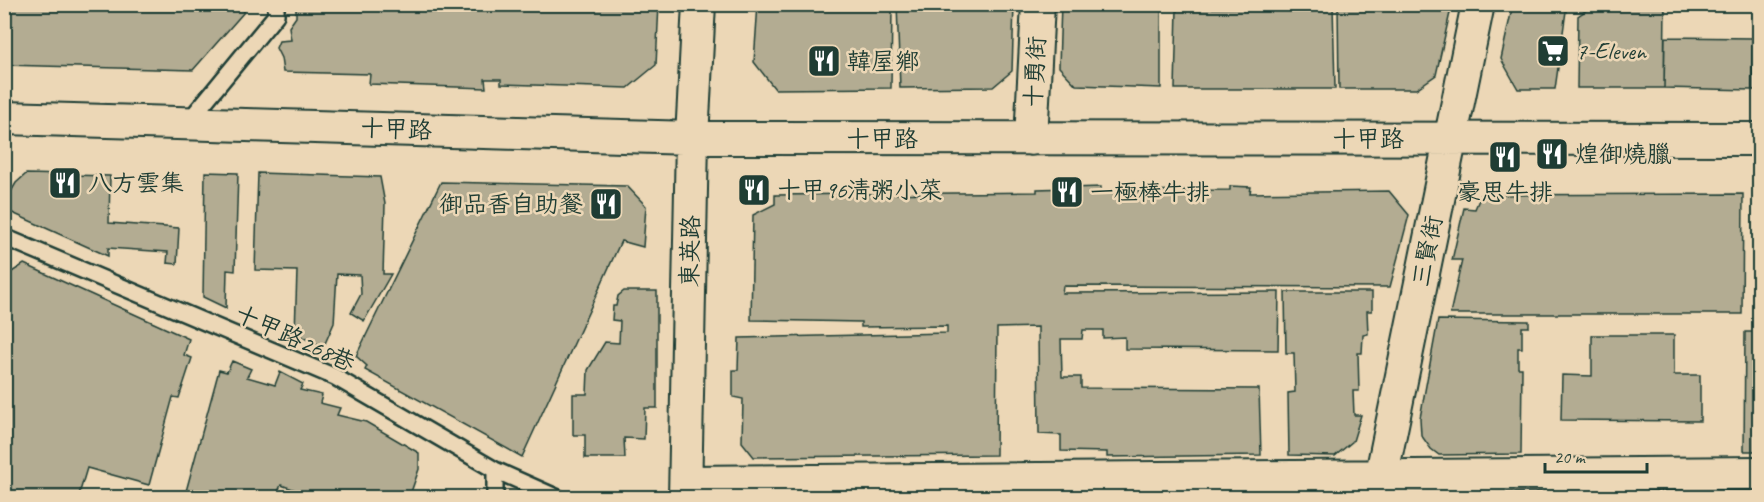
<svg xmlns="http://www.w3.org/2000/svg" width="1764" height="502" viewBox="0 0 1764 502" font-family="Caveat,'LXGW WenKai TC',sans-serif">
	<rect width="100%" height="100%" fill="#ecd7b6"/>
	<filter id="ink" filterUnits="userSpaceOnUse"><feTurbulence type="fractalNoise" baseFrequency=".0167" numOctaves="2"/><feDisplacementMap in="SourceGraphic" scale="12" xChannelSelector="R" yChannelSelector="G"/><feConvolveMatrix kernelMatrix="1 2 1 2 8 2 1 2 1" color-interpolation-filters="sRGB"/></filter>
	<g filter="url(#ink)">
		<path fill="#b3ac92" stroke="#1f3d34" stroke-width="1.5" d="M4,4H243L244,12L193,70L4,65Z
			M296,4H659L656,65L628,88L501,84V79H485L486,88L369,84L370,74L283,72L281,58L276,48L279,41L291,40L289,27L296,17Z
			M758,4H892L891,88L775,89L754,62Z
			M897,4H1014L1012,71L993,87L900,88Z
			M1061,4H1161V88L1076,85L1059,67Z
			M1338,4H1452L1436,75L1416,89H1339Z
			M1513,4H1567L1555,89H1518L1501,59Z
			M1591,4H1665L1664,88H1577L1578,16L1591,7Z
			M1753,4H1760V90H1752Z
			M1333,5L1335,89H1175L1177,9Z
			M1665,37L1753,38L1752,90L1664,88Z
			M205,172L238,173L235,271L227,270L226,308L203,297Z
			M258,173L380,177L385,204L383,274H391L364,321L351,313L361,294L360,275L337,274L334,323L323,348L295,333L297,271L255,270Z
			M26,174L110,176L109,223L179,228L177,264L167,263L168,252L108,248V256L8,211L9,195L16,183Z
			M441,182L627,186L646,206L643,247L621,241L522,457L365,370L367,366L356,356Z
			M1230,186L1251,187L1250,193L1389,191L1409,215L1390,287L1063,286L1062,293L1279,292L1278,350L1125,349V337L1103,338V330H1083L1082,339H1061L1062,377H1081V388L1259,389L1261,455L1107,457V452L1061,451V435L1039,434L1038,327L997,328L996,455L754,457L742,442L743,399L733,397V370H738L739,338L947,333V326L861,327V322L751,320L753,215L775,204V195L1037,192V189L1101,187V191L1230,190Z
			M1743,194L1742,314H1450L1462,260H1452L1464,208L1475,209L1481,195Z
			M1754,238L1760,239V279H1754Z
			M24,264L189,339L184,355L192,358L179,398L173,397L149,485L87,468L78,498H4V277Z
			M624,291H657V408H645L644,439L624,438L625,458H585V435H573V394H587L588,370L605,342L619,343L620,321L612,320L613,306H616L618,296Z
			M1285,292H1372V311H1367L1368,334L1363,335L1362,353H1358L1359,391H1353L1354,415H1361L1353,441L1335,456L1289,455L1288,393L1295,392L1294,353H1286Z
			M1438,320L1529,321V327H1522V348H1518V368H1522L1521,454L1439,455L1431,449L1421,435L1420,418Z
			M1745,332H1760V451H1744Z
			M1592,335H1674V375H1700V421L1561,420L1562,375L1592,376Z
			M232,361L251,369L247,377L275,385L280,372L303,384L300,390L322,395L320,403L340,408L337,415L366,422L419,453V469L409,498H389L381,495L379,498H319L281,485L275,498H254L245,495L244,498H197L185,495L219,370L227,372Z"/>
		<g fill="none" stroke-linecap="round" stroke-linejoin="round">
			<g stroke="#1f3d34" stroke-width="20">
				<path id="lane" d="M188,122L276,15V4
					M4,237L335,377L495,470L558,498
					M495,470V498"/>
			</g>
			<g stroke="#1f3d34" stroke-width="36">
				<path id="street" d="M4,118L692,138L1760,139
					M1031,139L1038,4
					M686,482L1760,473
					M685,498L692,138L699,4
					M1377,498L1478,4"/>
			</g>
			<use href="#lane" stroke="#ecd7b6" stroke-width="15"/>
			<use href="#street" stroke="#ecd7b6" stroke-width="32"/>
		</g>
	</g>
	<defs>
		<g id="supermarket-square" transform="scale(1.725)"><rect x="-9" y="-9" width="18" height="18" rx="4" fill="#1f3d34" stroke="#ecd7b6"/><path d="M-6-5.5h2.5l.6 2H6L4.5 2H-2.5L-4.4-4H-6ZM-1.5 3.2a1.3 1.3 0 1 0 .1 0ZM3 3.2a1.3 1.3 0 1 0 .1 0Z" fill="#fff"/></g>
		<g id="restaurant-square" transform="scale(1.725)"><rect x="-9" y="-9" width="18" height="18" rx="4" fill="#1f3d34" stroke="#ecd7b6"/><path d="M-5-6h1v4h1v-4h1v4h1v-4h1v5L-1.5 .5V6h-2V.5L-5-1ZM5-6V6H3V1.5H1.5Q1.5-4 5-6Z" fill="#fff"/></g>
	</defs>
	<g fill-rule="evenodd">
		<use href="#supermarket-square" x="1553" y="51"/>
		<use href="#restaurant-square" x="824" y="61"/>
		<use href="#restaurant-square" x="1552" y="154"/>
		<use href="#restaurant-square" x="1505" y="157"/>
		<use href="#restaurant-square" x="65" y="183"/>
		<use href="#restaurant-square" x="754" y="190"/>
		<use href="#restaurant-square" x="1067" y="192"/>
		<use href="#restaurant-square" x="606" y="204"/>
	</g>
	<g text-anchor="middle" stroke-width="5" stroke-linejoin="round" paint-order="stroke">
		<g font-size="24" fill="#1f3d34" stroke="#ecd7b6" text-anchor="start">
			<text x="1576" y="59">7-Eleven</text>
			<text x="847" y="69">韓屋鄉</text>
			<text x="1575" y="162">煌御燒臘</text>
			<text x="88" y="191">八方雲集</text>
			<text x="777" y="198">十甲96清粥小菜</text>
			<text x="1090" y="200">一極棒牛排</text>
			<text x="1505" y="200" text-anchor="middle">豪思牛排</text>
			<text x="583" y="212" text-anchor="end">御品香自助餐</text>
		</g>
		<g font-size="24" fill="#1f3d34" stroke="#ecd7b6">
			<text transform="translate(1035 72) rotate(-87)" y="8">十勇街</text>
			<text transform="translate(396 129) rotate(2)" y="8">十甲路</text>
			<text x="882" y="147">十甲路</text>
			<text x="1368" y="147">十甲路</text>
			<text transform="translate(690 251) rotate(-89)" y="8">東英路</text>
			<text transform="translate(1427 251) rotate(-79)" y="8">三賢街</text>
			<text transform="translate(295 338) rotate(24)" y="8">十甲路268巷</text>
		</g>
	</g>
	<rect width="1764" height="502" fill="none" stroke="#ecd7b6" stroke-width="24"/>
	<rect x="12" y="12" width="1740" height="478" fill="none" stroke="#1f3d34" stroke-width="2" filter="url(#ink)"/>
	<path d="M1545 463v9h102v-9" fill="none" stroke="#1f3d34" stroke-width="3"/>
	<text x="1554" y="463" font-size="18" fill="#1f3d34" stroke="#ecd7b6" stroke-width="4.5" paint-order="stroke">20 m</text>
</svg>
